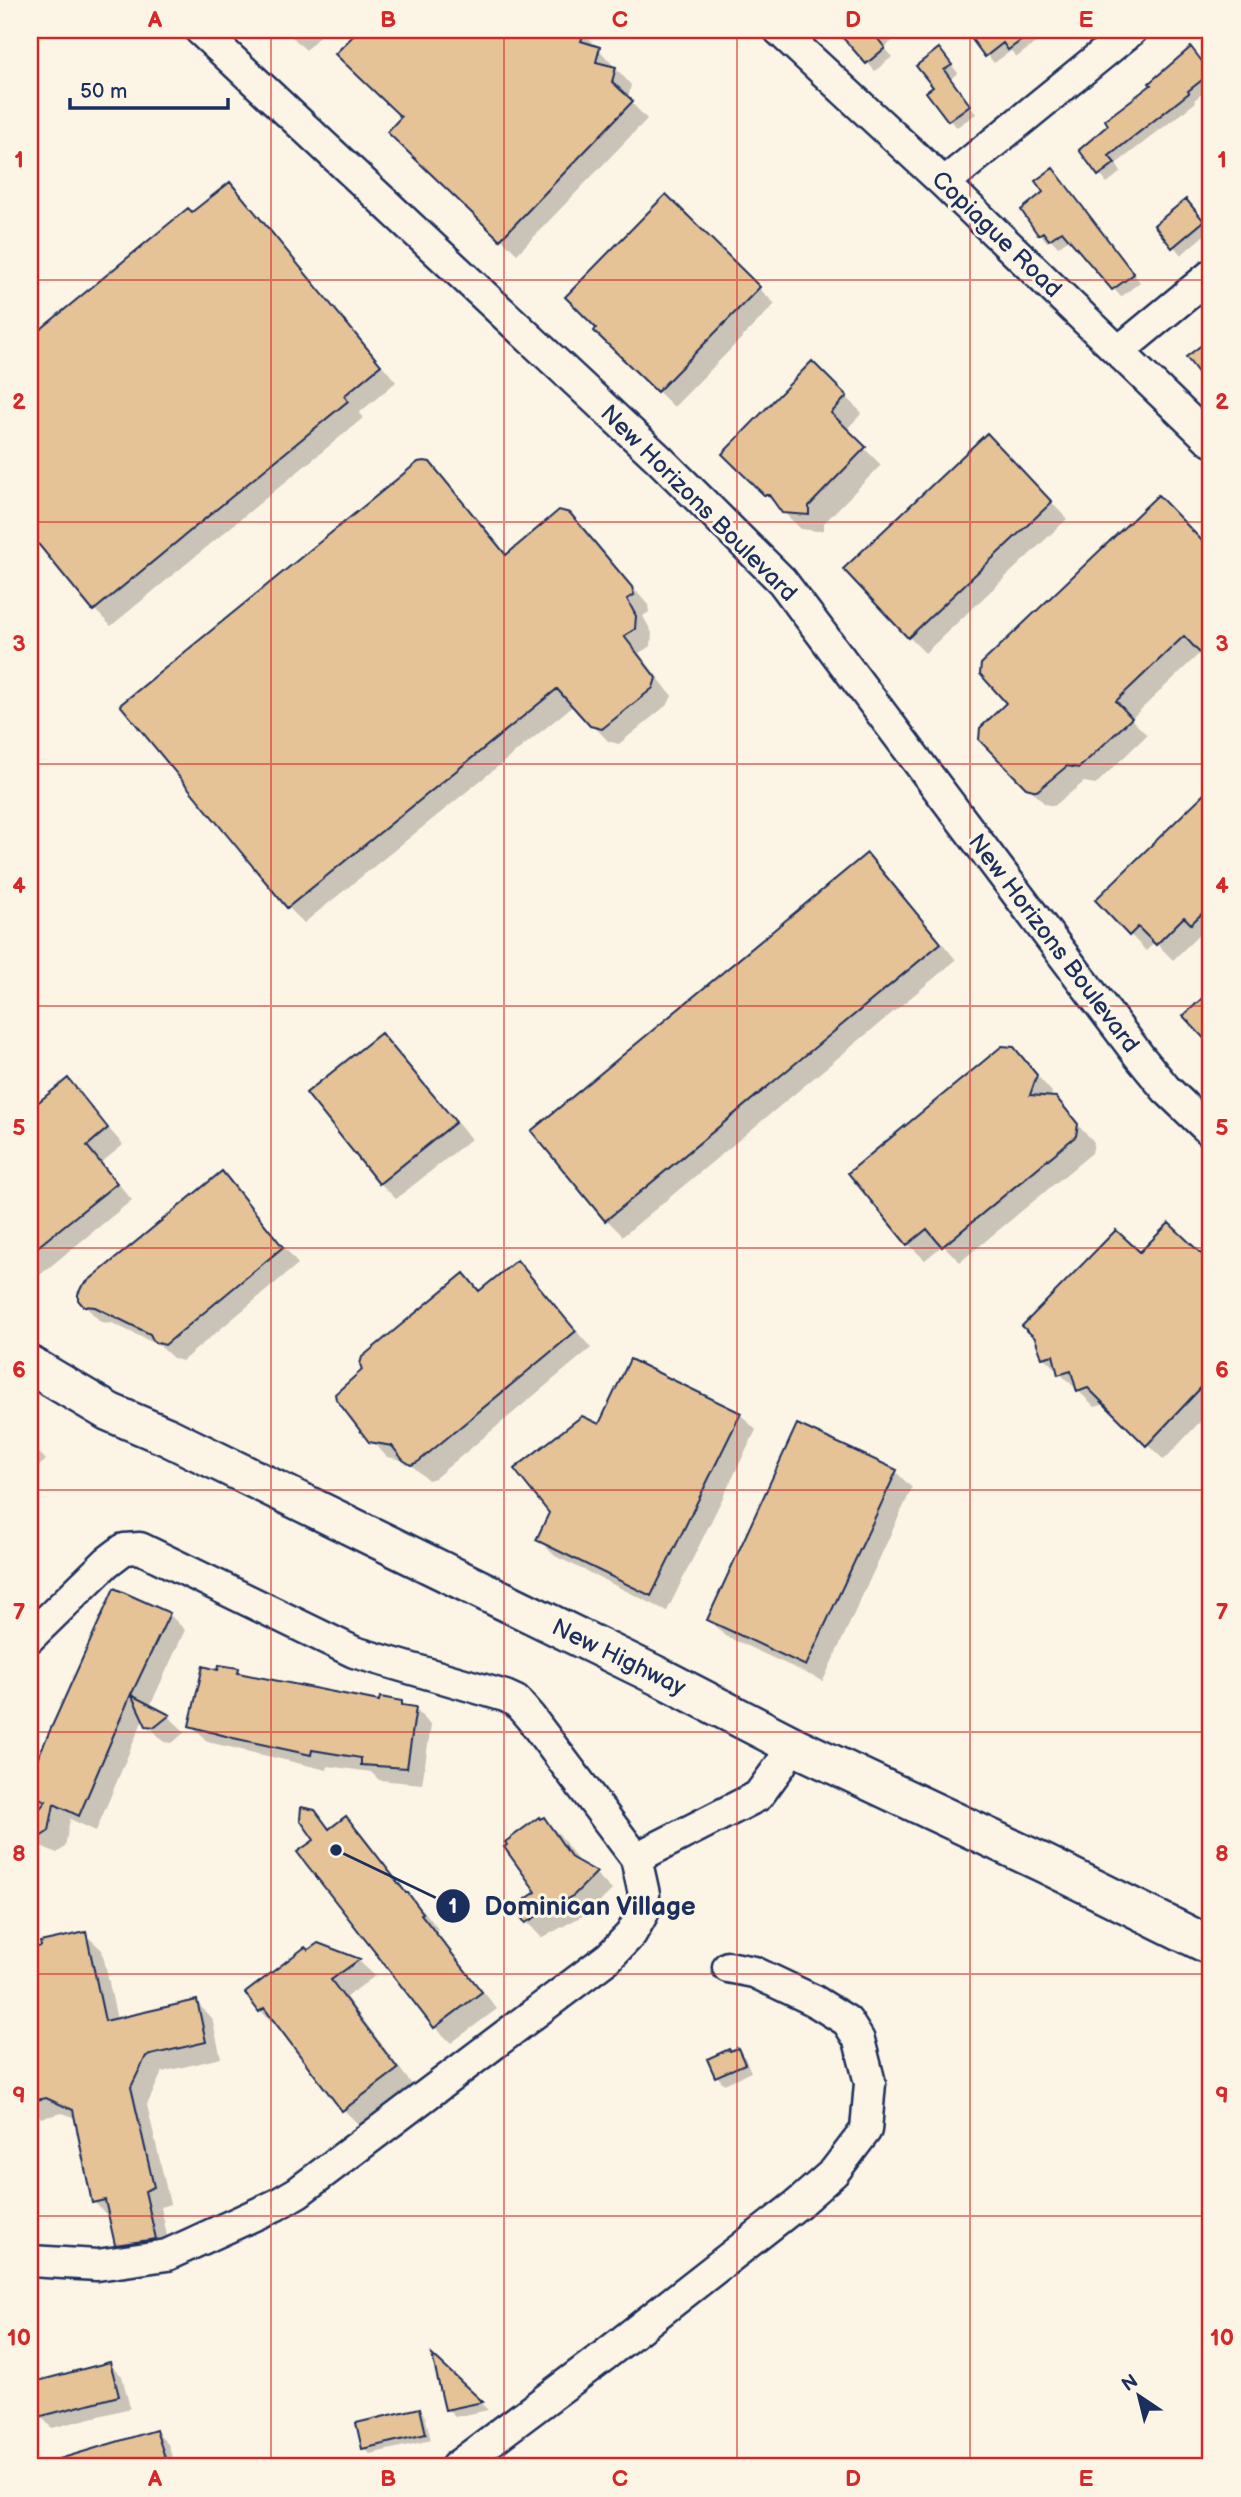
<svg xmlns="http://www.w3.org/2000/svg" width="1241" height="2497" viewBox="0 0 1241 2497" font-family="'Balsamiq Sans',sans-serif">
	<rect width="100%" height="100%" fill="#fcf5e5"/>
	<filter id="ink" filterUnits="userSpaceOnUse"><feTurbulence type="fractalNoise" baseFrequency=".0143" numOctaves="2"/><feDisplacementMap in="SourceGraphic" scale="14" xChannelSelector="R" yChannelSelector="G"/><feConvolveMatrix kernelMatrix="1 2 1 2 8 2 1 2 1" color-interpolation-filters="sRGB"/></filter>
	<g filter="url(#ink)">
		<path fill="#0003" d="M285,30H325L306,50Z
			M352,30H575L583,32L631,85L628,99L647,119L517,254L406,148L403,118L357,34Z
			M857,30H903L904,31L884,48L892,57L875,71L846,39Z
			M974,30H1030L1038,41L1017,57L1011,51L994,63L970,33Z
			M939,50L958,73L950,79L976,114L957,127L949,120L935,88Z
			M1199,58L1211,73V87L1194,100L1196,102L1116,164L1121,172L1107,183L1081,151Z
			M1060,178L1140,282L1121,297L1070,238L1058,247L1051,239L1047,242L1023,211Z
			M230,184L246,201L396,382L359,413L363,418L111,626L95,610L30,531V340L188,210L193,214Z
			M666,197L775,304L674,407L596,330Z
			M1194,209L1210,230L1181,255L1157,225Z
			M812,364L862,413L846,430L881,465L824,523V530L817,531L801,529L724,454Z
			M1003,451L1067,519L925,653L909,637Z
			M429,464L446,481L507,556L569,514L648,605L649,612L643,616L652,633L651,646L639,653L672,696L668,704L619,744L608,741L574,705L304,923L288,907L122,706Z
			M1158,498L1211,552V662L1201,652L1131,719L1147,735L1096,784L1084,782L1054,806L1045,804L981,739Z
			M1211,789V937L1209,939L1202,932L1173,960L1155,942L1146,951L1097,900Z
			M867,856L884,872L956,960L623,1236L607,1220L534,1131Z
			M381,1035L471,1139L396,1199L380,1183Z
			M1013,1049L1052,1092L1050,1098L1055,1099L1069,1113H1066L1094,1142L1092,1153L960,1262L943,1245L925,1260L908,1244Z
			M68,1081L123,1145L101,1163L132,1200L30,1283V1112Z
			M222,1173L238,1190L298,1264L182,1361L173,1358L160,1346L112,1323L101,1322L84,1305Z
			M1169,1225L1211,1265V1410L1164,1460L1106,1404L1095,1407L1043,1357Z
			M517,1262L591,1348L435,1478L428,1480L407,1461L387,1457L371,1440L464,1276L480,1292Z
			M740,1414L756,1430L667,1611L555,1556L538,1539L599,1426Z
			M30,1443L46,1460L30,1474Z
			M896,1472L912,1488L823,1681L725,1636L709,1620Z
			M115,1590L169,1614L185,1630L150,1706L169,1717L185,1732L172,1743L164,1742L148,1725L144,1717L96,1831L70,1819L65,1847L57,1853L41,1846L30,1835V1824L42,1808L30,1795V1780Z
			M238,1669L245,1677L381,1703H401L406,1708L415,1709L431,1725L422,1784L379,1780L371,1772L328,1766L327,1770L208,1742L191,1726Z
			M314,1812L331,1829L346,1818L362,1834L411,1898L424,1911L438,1929L435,1930L497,2009L451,2043L435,2027L316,1840Z
			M543,1819L560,1835L580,1864L596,1874L612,1890L591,1911L542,1938L526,1921L539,1892Z
			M85,1934L102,1950L117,2020L196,2002L212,2018L221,2058L162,2072L147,2105L170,2204L161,2207L171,2255L133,2260L117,2244L111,2219L94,2202L77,2119L63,2113L41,2118L30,2106V1951Z
			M319,1945L359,1961L375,1976L346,1997L413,2086L360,2126L344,2110L279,2025L277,2027L260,2010L308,1952Z
			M737,2050L745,2058L751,2072L724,2084L717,2076Z
			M435,2360L488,2410L455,2417L447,2409Z
			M110,2364L122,2376L130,2408L52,2428L40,2416Z
			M420,2410L425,2416L431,2440L370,2454L364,2448Z
			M156,2432L168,2444L175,2467H38Z
			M285,2455L295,2467H264Z"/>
		<path fill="#e6c397" stroke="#1b2f5e" stroke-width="2" d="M359,30H585L581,41L600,47L596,62L616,67L612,82L633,101L500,240L387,132L401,117L335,54Z
			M854,30H890L878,39L885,48L866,64L843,38Z
			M965,30H1036L1008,50L1003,43L985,57Z
			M1191,47L1211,73L1188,91L1189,93L1109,156L1115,163L1098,176L1079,150L1108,125L1105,120L1151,85L1149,83Z
			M939,48L952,65L944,70L970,105L948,121L926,92L933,87L916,66Z
			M1053,168L1134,274L1112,290L1062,231L1049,240L1043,232L1038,235L1021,210L1043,192L1035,181Z
			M230,182L381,365L344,396L348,401L93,611L30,534V338L188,208L192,212Z
			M666,194L760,287L657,392L594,331L596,328L565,297Z
			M1186,199L1204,221L1172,248L1154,225Z
			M1211,338V389L1186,357Z
			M812,361L847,396L831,413L866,447L809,506V515L782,513L769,495H764L722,454Z
			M987,433L1052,502L908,638L843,569Z
			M424,461L430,462L506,555L559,510L570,513L632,587L634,595L627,599L636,616L635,629L624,636L656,678L653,688L602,729L590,726L557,689L287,908L120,705L418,462Z
			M1158,495L1211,550V665L1184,636L1116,701L1132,718L1079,768L1067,766L1037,791L1026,788L979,740L980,728L1006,703L980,674L981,664Z
			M1211,787V905L1191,924L1184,917L1156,945L1138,927L1129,936L1095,900Z
			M867,853L941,943L605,1221L531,1131Z
			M1211,990V1046L1183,1016Z
			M381,1033L456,1122L379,1184L306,1093Z
			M1002,1046L1014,1047L1037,1075L1030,1095L1056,1097L1078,1124L1076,1136L942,1247L927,1229L907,1245L848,1173Z
			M68,1078L108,1128L87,1146L117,1183L30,1253V1109Z
			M222,1171L283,1247L165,1345L154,1342L150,1334L95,1307L83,1306L78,1300V1294L82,1286Z
			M1169,1223L1211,1263V1377L1146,1446L1088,1388L1077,1392L1071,1371L1058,1375L1053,1355L1042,1358L1035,1338L1022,1326L1116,1230L1140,1252Z
			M517,1260L576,1331L418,1462L411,1465L403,1460L392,1446L369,1442L336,1399L335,1394L362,1370L360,1364L362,1357L464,1273L479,1291Z
			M630,1359L741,1413L651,1596L536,1540L549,1513L514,1469L582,1416L599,1424Z
			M797,1424L897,1470L806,1666L707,1620Z
			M114,1588L170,1613L131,1695L170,1715L155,1727L146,1726L131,1694L79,1816L54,1804L49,1831L40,1837L30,1833V1821L46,1801L30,1794V1775Z
			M219,1665L239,1668L238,1673L379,1701L380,1697L402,1701V1705L416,1707L407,1768L361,1765V1758L312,1750L311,1755L233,1738L189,1726L203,1666L218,1670Z
			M301,1807L315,1810L329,1829L346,1816L406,1893H408L423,1913L421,1914L482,1992L434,2028L297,1852L314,1840L300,1820Z
			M539,1817L540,1819L544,1817L572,1858L597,1872L574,1895L525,1923L514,1907L536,1892L504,1847L507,1845L505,1842Z
			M86,1932L105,2021L197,2000L206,2042L146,2056L131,2087L154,2187L145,2191L156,2239L115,2245L105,2200L92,2203L73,2110L46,2098L30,2101V1949L41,1946L40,1942Z
			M318,1943L360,1959L331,1980L398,2069L342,2111L264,2008L259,2012L245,1993L305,1947L308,1950Z
			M738,2048L745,2064L715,2077L707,2059L729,2049L730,2051Z
			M432,2355L483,2402L445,2410Z
			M110,2362L119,2396L38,2417L30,2383Z
			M420,2408L426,2434L362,2449L356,2423Z
			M156,2430L168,2467H46V2463Z"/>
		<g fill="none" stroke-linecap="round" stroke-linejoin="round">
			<g stroke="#1b2f5e" stroke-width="35">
				<path id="minor" d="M200,30L659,459L782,581L1139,1056L1166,1089L1211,1132
					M779,30L944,183L1211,441
					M944,183L1132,30
					M1119,351L1211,275
					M30,1637L107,1562L124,1549L140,1548L354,1652L505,1696L516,1701L530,1717L636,1858L644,1894L643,1913L631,1934L609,1957L298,2192L276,2205L167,2255L97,2265L30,2261
					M636,1858L758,1796L780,1766L792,1745
					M456,2467L605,2355L799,2203L834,2172L866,2130L870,2083L859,2040L847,2021L813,2000L754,1972L728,1967"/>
			</g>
			<g stroke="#1b2f5e" stroke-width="42">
				<path id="major" d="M30,1365L109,1412L168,1437L664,1679L792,1745L1045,1864L1211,1946"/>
			</g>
			<use href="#minor" stroke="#fcf5e5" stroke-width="30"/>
			<use href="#major" stroke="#fcf5e5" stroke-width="37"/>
		</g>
	</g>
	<path fill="none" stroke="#d62828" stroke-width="2" stroke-opacity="0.55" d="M271,30V2467M504,30V2467M737,30V2467M970,30V2467M30,280H1211M30,522H1211M30,764H1211M30,1006H1211M30,1248H1211M30,1490H1211M30,1732H1211M30,1974H1211M30,2216H1211"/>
	<g text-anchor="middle" stroke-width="6" stroke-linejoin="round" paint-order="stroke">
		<g font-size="24" fill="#1b2f5e" stroke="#fcf5e5">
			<text transform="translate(997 234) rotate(44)" y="8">Copiague Road</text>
			<text transform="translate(699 503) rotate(45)" y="8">New Horizons Boulevard</text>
			<text transform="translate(1054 943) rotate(53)" y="8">New Horizons Boulevard</text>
			<text transform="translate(619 1657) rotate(26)" y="8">New Highway</text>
		</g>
	</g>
	<path fill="none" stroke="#1b2f5e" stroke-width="2.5" d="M336 1850L453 1906"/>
	<g fill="#1b2f5e" stroke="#fcf5e5" stroke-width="2.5">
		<circle cx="336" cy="1850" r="7"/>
		<circle cx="453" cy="1906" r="18"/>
	</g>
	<g font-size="21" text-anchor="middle" font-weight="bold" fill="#fff">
		<text x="453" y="1913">1</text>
	</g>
	<g font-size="26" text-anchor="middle" font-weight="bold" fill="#1b2f5e" stroke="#fcf5e5" stroke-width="6" stroke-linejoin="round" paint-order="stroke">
		<text x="590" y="1915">Dominican Village</text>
	</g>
	<rect width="1241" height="2497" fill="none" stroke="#fcf5e5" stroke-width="77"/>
	<g transform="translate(1139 2396) rotate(325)" stroke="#fcf5e5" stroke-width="5" paint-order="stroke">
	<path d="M0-5L12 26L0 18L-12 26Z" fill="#1b2f5e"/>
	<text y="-10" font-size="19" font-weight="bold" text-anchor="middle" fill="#1b2f5e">N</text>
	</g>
	<path d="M70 98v10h158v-10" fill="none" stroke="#1b2f5e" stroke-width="3.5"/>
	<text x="80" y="98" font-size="21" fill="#1b2f5e" stroke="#fcf5e5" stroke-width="5" paint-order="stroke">50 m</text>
	<rect x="38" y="38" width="1164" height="2420" fill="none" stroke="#d62828" stroke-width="2.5"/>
	<g font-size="23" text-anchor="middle" font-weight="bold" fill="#d62828">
		<text x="155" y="27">A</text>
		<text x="388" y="27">B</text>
		<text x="620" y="27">C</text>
		<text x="853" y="27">D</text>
		<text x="1086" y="27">E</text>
		<text x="19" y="167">1</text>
		<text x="1222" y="167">1</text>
		<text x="19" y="409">2</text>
		<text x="1222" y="409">2</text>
		<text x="19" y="651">3</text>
		<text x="1222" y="651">3</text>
		<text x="19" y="893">4</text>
		<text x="1222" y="893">4</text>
		<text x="19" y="1135">5</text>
		<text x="1222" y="1135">5</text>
		<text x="19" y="1377">6</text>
		<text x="1222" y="1377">6</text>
		<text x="19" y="1619">7</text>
		<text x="1222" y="1619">7</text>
		<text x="19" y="1861">8</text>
		<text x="1222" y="1861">8</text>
		<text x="19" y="2103">9</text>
		<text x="1222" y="2103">9</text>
		<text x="19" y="2345">10</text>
		<text x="1222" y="2345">10</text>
		<text x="155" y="2486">A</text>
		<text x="388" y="2486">B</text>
		<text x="620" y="2486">C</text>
		<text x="853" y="2486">D</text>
		<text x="1086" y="2486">E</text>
	</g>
</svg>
